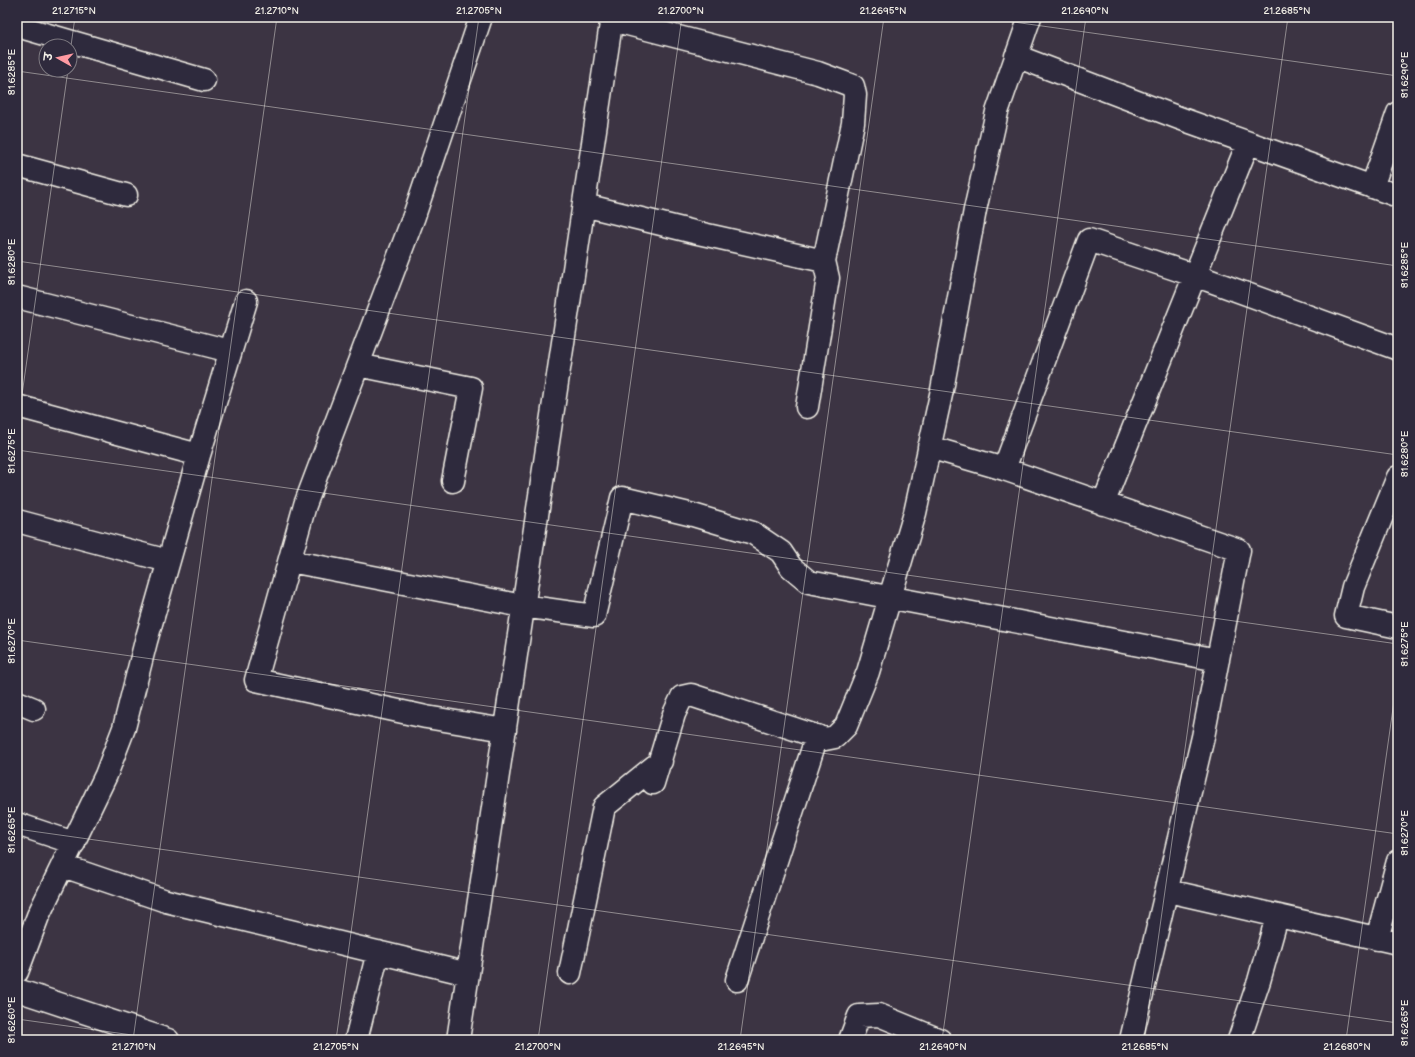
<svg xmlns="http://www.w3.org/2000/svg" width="1415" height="1057" viewBox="0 0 1415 1057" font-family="'Balsamiq Sans','Playpen Sans Deva',sans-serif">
	<rect width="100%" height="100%" fill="#3c3443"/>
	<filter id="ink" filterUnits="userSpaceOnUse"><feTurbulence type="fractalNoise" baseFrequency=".025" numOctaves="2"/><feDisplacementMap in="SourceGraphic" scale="8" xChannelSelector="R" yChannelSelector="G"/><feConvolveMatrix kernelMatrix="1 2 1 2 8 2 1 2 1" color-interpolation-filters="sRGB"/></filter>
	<g filter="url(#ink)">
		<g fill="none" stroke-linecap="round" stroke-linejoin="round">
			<g stroke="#f4f1e8" stroke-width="25">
				<path id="minor" d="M481,17L414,216L305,505L256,680L426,717L505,730
					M612,20L818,73L853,86L855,95L853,123L824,261L828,278L807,407
					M17,26L204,80
					M1016,56L1179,118L1398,196
					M17,165L126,195
					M1372,187L1398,113
					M584,205L698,233L824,261
					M17,297L230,351
					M358,365L471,388L453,481
					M17,406L199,455
					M929,447L1004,469L1239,550L1203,737L1131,1040
					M1004,469L1089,240L1208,280L1398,349
					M1398,477L1353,587L1346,616L1398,627
					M1103,504L1248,143
					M17,521L168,561
					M290,561L523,606L594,616L622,498L693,515L753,533L781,552L791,567L809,582L1218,660
					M17,702L34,709
					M653,783L674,714L682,697L691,695L825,739L835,737L846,726L868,672L915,513L942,390L975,210L997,112L1030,17
					M17,824L74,843
					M63,866L166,901L468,974
					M1168,891L1398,943
					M1377,939L1398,861
					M17,972L38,916L106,775L124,728L146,641L199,455L246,301
					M570,973L604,807L661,761
					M737,980L817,736
					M17,990L168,1040
					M356,1040L378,952
					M458,1040L612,17
					M850,1040L859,1016L879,1015L940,1040
					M1239,1040L1259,981L1277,917"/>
			</g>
			<use href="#minor" stroke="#2f2a3d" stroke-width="22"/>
		</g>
	</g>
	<path fill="none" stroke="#f4f1e8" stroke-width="1" stroke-opacity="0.45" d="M978,17L1398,76M70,53L75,17M17,71L1398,266M17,261L1398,455M17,430L68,70M17,450L1398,644M17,640L1398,834M17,829L1398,1023M17,1019L168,1040M133,1040L277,17M336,1040L479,17M538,1040L682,17M740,1040L884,17M942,1040L1086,17M1144,1040L1288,17M1346,1040L1398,673"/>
	<rect width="1415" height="1057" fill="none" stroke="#2f2a3d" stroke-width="44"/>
	<g transform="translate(58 58) rotate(278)"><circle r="19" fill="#2f2a3d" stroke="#7e7a81"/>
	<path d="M0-3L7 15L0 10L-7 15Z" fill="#ff9aa2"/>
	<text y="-6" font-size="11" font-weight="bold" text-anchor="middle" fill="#f4f1e8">उ</text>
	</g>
	<rect x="22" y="22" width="1371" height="1013" fill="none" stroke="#f4f1e8" stroke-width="1.5"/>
	<g font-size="10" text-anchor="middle" fill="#f4f1e8">
		<text x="74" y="14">21.2715°N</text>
		<text x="277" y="14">21.2710°N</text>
		<text x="479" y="14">21.2705°N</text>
		<text x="681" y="14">21.2700°N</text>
		<text x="883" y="14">21.2695°N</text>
		<text x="1085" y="14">21.2690°N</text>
		<text x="1287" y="14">21.2685°N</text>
		<text transform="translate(11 72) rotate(-90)" y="4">81.6285°E</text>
		<text transform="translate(1404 75) rotate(-90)" y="4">81.6290°E</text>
		<text transform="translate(11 262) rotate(-90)" y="4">81.6280°E</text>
		<text transform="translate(1404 265) rotate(-90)" y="4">81.6285°E</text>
		<text transform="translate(11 451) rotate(-90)" y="4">81.6275°E</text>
		<text transform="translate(1404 454) rotate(-90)" y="4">81.6280°E</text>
		<text transform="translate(11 641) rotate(-90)" y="4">81.6270°E</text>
		<text transform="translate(1404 644) rotate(-90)" y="4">81.6275°E</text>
		<text transform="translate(11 830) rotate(-90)" y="4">81.6265°E</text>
		<text transform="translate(1404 833) rotate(-90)" y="4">81.6270°E</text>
		<text transform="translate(11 1020) rotate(-90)" y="4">81.6260°E</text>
		<text transform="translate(1404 1023) rotate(-90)" y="4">81.6265°E</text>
		<text x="134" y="1050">21.2710°N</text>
		<text x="336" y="1050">21.2705°N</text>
		<text x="538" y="1050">21.2700°N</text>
		<text x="741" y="1050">21.2695°N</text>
		<text x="943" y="1050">21.2690°N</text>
		<text x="1145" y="1050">21.2685°N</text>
		<text x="1347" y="1050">21.2680°N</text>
	</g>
</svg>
